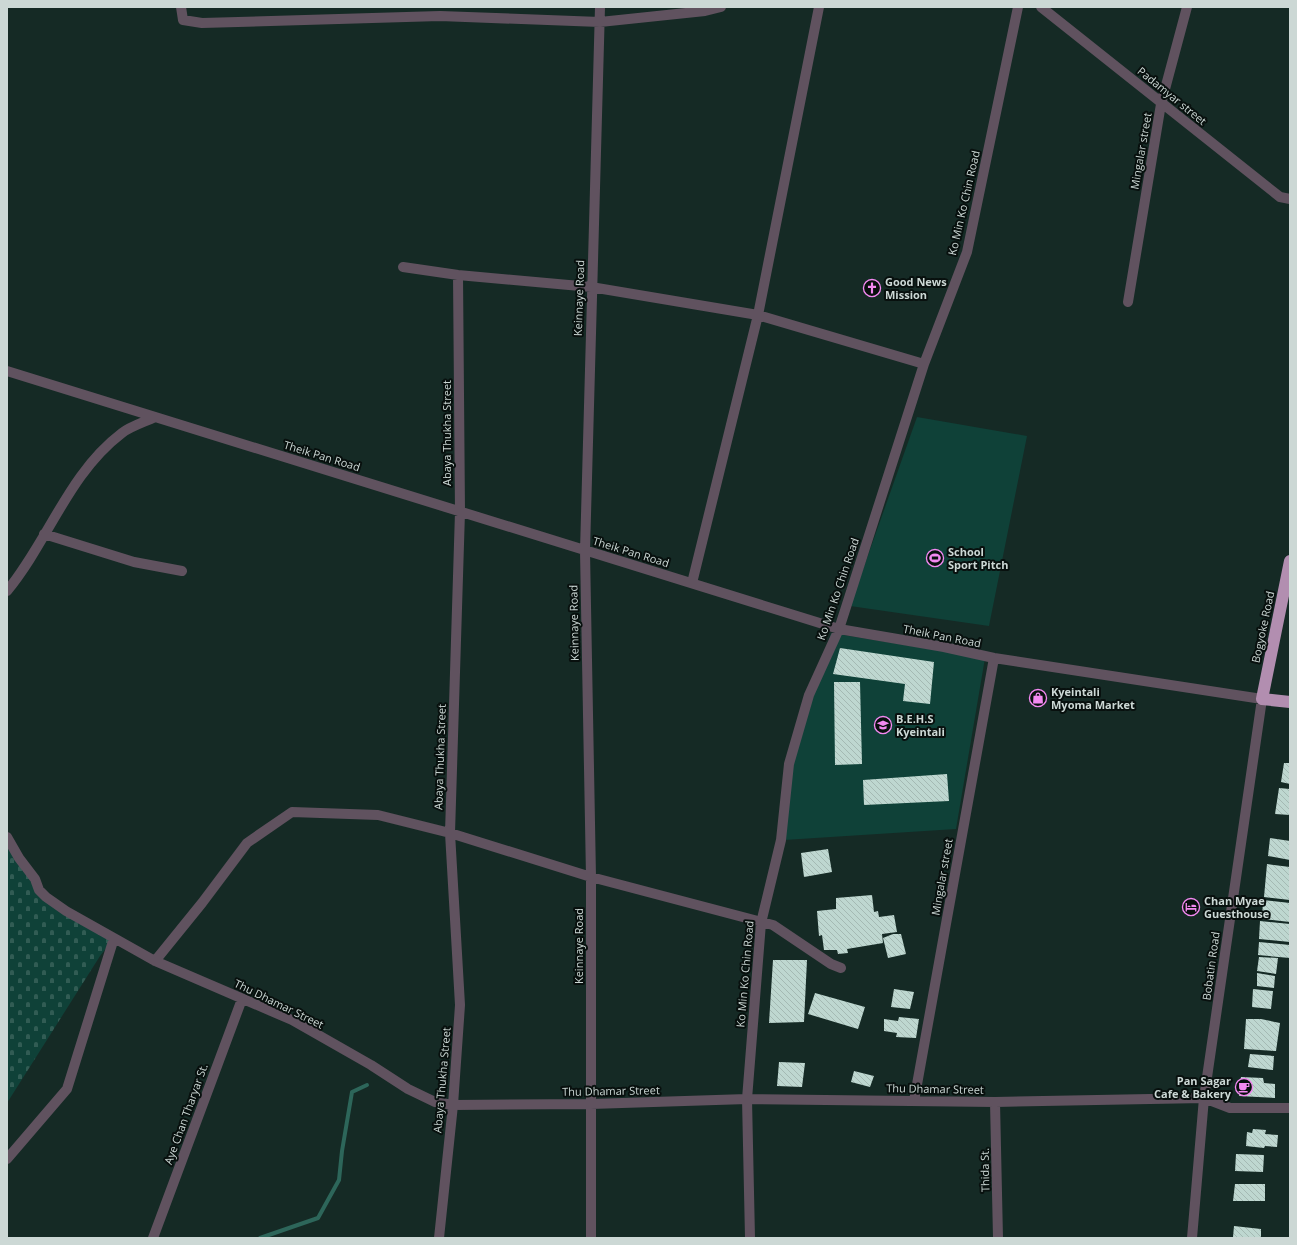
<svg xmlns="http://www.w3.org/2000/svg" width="1297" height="1245" viewBox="0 0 1297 1245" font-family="'Open Sans',sans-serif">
	<defs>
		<pattern id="cemetery-stones" width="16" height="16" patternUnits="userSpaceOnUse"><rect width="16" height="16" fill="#0f4138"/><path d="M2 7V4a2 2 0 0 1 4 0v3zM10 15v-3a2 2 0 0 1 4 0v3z" fill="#315c54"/></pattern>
		<pattern id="building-back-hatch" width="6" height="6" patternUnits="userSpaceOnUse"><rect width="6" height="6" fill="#bed7d0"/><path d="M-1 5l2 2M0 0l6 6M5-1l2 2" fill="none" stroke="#a4b9b3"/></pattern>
	</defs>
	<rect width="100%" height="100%" fill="#152a25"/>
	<path fill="url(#cemetery-stones)" d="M7,837L39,890L114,938L100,956L7,1103Z"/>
	<path fill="#0f4138" d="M917,417L1027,436L989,626L850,606Z
		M831,633L985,658L956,829L784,840L789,764Z"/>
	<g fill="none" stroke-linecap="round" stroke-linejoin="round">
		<path stroke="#2d665a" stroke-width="4" d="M260,1238L318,1218L339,1180L342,1151L352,1092L367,1085"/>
	</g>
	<path fill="url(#building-back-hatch)" d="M840,648L934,662L930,704L903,701L905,684L833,674Z
		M834,682H860L862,764L835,765Z
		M1284,763H1290V784L1281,782Z
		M947,774L949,801L864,805L863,780Z
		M1279,788L1290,789V815L1275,814Z
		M1270,838L1290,841V860L1268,856Z
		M828,849L832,872L804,877L801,853Z
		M1267,864L1290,867V900L1264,897Z
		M872,895L874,912L878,911L879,917L894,915L897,932L882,934L883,943L847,949L848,953L838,954L837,950H824L822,935L819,936L817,911L836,909V898Z
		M1263,900L1290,903V922L1262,919Z
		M1260,921L1290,924V942L1259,939Z
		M893,934H901L906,954L888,958L883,938Z
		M1259,942L1290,945V958L1258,955Z
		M1259,957L1278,958L1276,974L1257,971Z
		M773,960H807L804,1022L769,1023Z
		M1257,973L1275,976L1274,988L1257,986Z
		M894,989L914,992L910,1009L891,1007Z
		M1253,989L1273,991L1271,1009L1252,1007Z
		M815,993L865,1007L858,1029L808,1014Z
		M899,1017L919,1019L916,1038L896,1037L897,1033L884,1031V1019L898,1021Z
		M1246,1019H1261L1280,1023L1276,1051L1244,1049Z
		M1250,1054L1274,1056L1273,1070L1248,1067Z
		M779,1062L805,1063L802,1087L777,1086Z
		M854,1071L874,1076L870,1087L851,1082Z
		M1241,1077L1263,1078L1264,1083L1275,1084V1098L1239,1096Z
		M1253,1129L1266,1130L1265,1134L1278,1135L1277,1147L1265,1146L1264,1148L1246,1146L1247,1132L1252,1133Z
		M1236,1154L1264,1155L1263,1172L1235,1171Z
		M1235,1184H1265V1201H1233Z
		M1234,1226L1261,1229V1238L1233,1237Z"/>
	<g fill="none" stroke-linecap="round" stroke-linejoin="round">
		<path stroke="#60525f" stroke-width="10" d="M181,7L183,20L202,23L440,16L600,22L705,11L721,7
			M1041,7L1280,197L1290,199
			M403,267L458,275L591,287L758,315L924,364
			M1128,302L1161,104L1187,7
			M7,371L839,629L944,647L994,658L1262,699L1204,1098L1192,1238
			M44,534L134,562L182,571
			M692,583L758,315L819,7
			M7,591C49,540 68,474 122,433C131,426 145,422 155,417
			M7,837L19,858L35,879L39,890L46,897L66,911L155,961L292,1020L371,1065L408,1089L435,1102L453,1105L591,1104L747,1099L995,1102L1204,1098L1230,1108H1290
			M155,961L202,903L247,843L292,812L378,815L450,833L591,877L773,925L831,964L841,968
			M914,1101L994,658
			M995,1102L998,1238
			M7,1159L67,1089L114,938
			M153,1238L242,999
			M439,1238L453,1105L460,1005L450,833L460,512L458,275
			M591,1238V877L585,551L600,7
			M750,1238L747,1099L761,923L781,840L789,764L809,695L839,629L924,364L967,252L1018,7"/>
		<path stroke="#b28eb0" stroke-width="12" d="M1290,561L1262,699L1290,702"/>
	</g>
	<defs>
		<g id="church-ring" transform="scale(0.9)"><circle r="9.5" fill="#08100e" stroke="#f389f1" stroke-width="1.5"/><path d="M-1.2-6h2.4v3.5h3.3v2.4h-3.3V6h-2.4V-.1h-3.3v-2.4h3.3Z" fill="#f389f1"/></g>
		<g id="stadium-ring" transform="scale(0.9)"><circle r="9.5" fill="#08100e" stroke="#f389f1" stroke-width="1.5"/><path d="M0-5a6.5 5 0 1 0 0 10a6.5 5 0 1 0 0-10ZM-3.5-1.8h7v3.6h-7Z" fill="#f389f1"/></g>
		<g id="shop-ring" transform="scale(0.9)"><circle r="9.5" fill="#08100e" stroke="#f389f1" stroke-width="1.5"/><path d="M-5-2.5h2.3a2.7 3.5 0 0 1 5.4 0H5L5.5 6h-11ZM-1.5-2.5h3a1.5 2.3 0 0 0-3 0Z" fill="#f389f1"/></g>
		<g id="school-ring" transform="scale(0.9)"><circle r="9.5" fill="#08100e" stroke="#f389f1" stroke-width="1.5"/><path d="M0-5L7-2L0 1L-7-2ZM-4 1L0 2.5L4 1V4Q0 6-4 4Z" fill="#f389f1"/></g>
		<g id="hotel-ring" transform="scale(0.9)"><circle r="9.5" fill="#08100e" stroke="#f389f1" stroke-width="1.5"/><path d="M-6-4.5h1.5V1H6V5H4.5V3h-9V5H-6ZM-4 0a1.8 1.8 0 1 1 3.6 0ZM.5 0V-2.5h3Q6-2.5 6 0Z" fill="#f389f1"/></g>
		<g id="cafe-ring" transform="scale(0.9)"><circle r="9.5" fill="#08100e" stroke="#f389f1" stroke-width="1.5"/><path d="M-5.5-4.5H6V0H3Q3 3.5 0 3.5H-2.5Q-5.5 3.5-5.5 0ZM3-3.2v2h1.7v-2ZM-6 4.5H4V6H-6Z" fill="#f389f1"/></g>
	</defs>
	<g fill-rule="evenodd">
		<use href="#church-ring" x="872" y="288"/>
		<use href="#stadium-ring" x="935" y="558"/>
		<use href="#shop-ring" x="1038" y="698"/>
		<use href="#school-ring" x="883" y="725"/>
		<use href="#hotel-ring" x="1191" y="907"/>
		<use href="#cafe-ring" x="1244" y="1087"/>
	</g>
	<g text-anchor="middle" stroke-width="4" stroke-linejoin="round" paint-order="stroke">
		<g font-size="11" fill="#ccd8d5" stroke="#08100e">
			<text transform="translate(1172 96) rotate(39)" y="4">Padamyar street</text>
			<text transform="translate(1141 151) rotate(-80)" y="4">Mingalar street</text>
			<text transform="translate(964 203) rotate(-77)" y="4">Ko Min Ko Chin Road</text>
			<text transform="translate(579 298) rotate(-88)" y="4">Keinnaye Road</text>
			<text transform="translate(447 433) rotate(-90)" y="4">Abaya Thukha Street</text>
			<text transform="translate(322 456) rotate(17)" y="4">Theik Pan Road</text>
			<text transform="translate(631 552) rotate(17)" y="4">Theik Pan Road</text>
			<text transform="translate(838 589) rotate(-71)" y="4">Ko Min Ko Chin Road</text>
			<text transform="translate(574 623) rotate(-91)" y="4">Keinnaye Road</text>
			<text transform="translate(1263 627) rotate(-78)" y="4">Bogyoke Road</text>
			<text transform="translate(942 636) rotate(11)" y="4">Theik Pan Road</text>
			<text transform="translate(440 757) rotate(-88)" y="4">Abaya Thukha Street</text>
			<text transform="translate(942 877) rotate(-80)" y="4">Mingalar street</text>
			<text transform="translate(579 946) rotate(-90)" y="4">Keinnaye Road</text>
			<text transform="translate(1211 966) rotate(-82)" y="4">Bobatin Road</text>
			<text transform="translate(745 974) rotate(-85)" y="4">Ko Min Ko Chin Road</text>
			<text transform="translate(279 1004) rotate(26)" y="4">Thu Dhamar Street</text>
			<text transform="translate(442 1080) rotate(-85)" y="4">Abaya Thukha Street</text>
			<text transform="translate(935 1089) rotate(1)" y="4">Thu Dhamar Street</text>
			<text transform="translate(611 1091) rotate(-1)" y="4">Thu Dhamar Street</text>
			<text transform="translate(186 1114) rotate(-70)" y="4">Aye Chan Tharyar St.</text>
			<text transform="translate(985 1170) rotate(-91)" y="4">Thida St.</text>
		</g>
		<g font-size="11" font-weight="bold" fill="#ccd8d5" stroke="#08100e" text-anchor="start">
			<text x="885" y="286">Good News<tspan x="885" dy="13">Mission</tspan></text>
			<text x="948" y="556">School<tspan x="948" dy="13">Sport Pitch</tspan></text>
			<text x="1051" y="696">Kyeintali<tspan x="1051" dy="13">Myoma Market</tspan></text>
			<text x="896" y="723">B.E.H.S<tspan x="896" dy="13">Kyeintali</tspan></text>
			<text x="1204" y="905">Chan Myae<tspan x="1204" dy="13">Guesthouse</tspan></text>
			<text x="1231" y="1085" text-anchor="end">Pan Sagar<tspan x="1231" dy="13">Cafe &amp; Bakery</tspan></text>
		</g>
	</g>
	<rect width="1297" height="1245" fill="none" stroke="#ccd8d5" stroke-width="16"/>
</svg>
